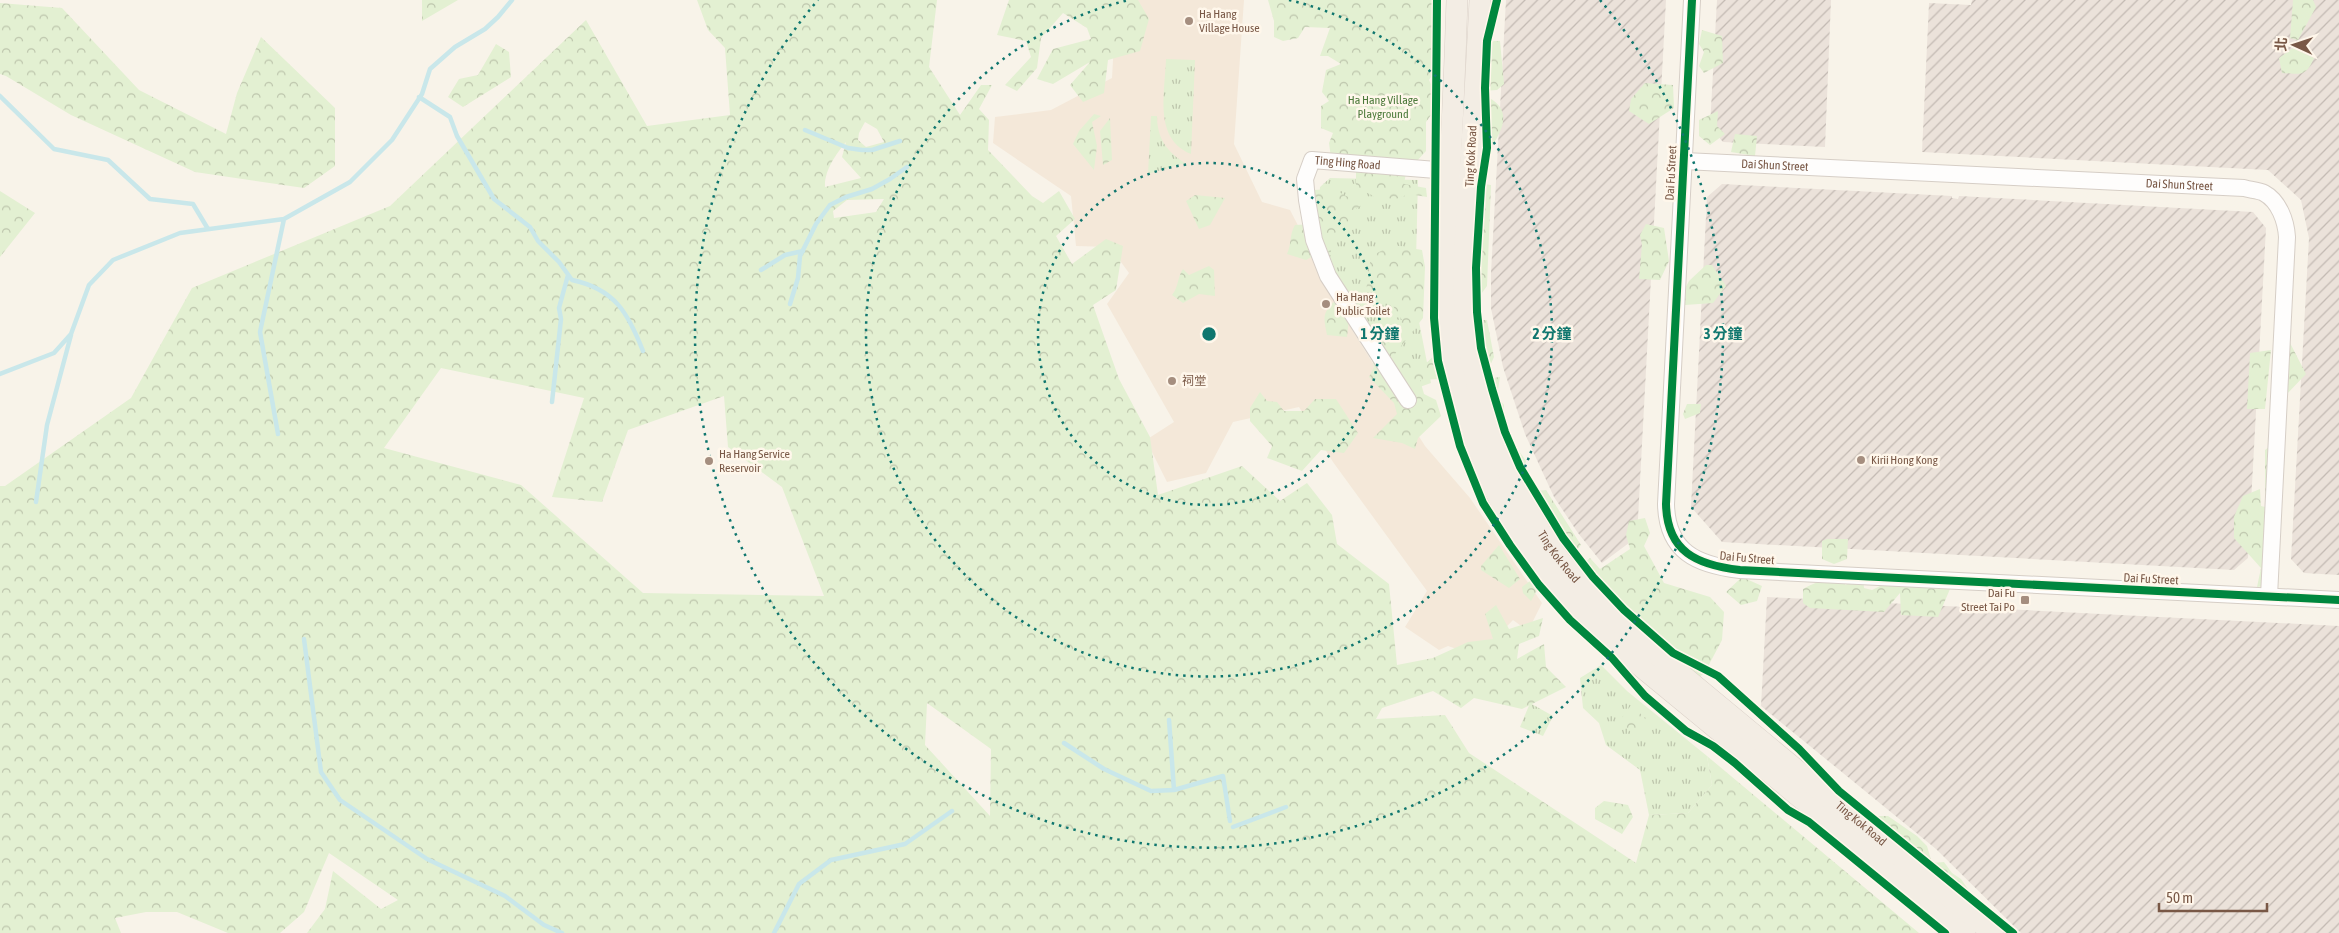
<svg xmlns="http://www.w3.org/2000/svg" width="2339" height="933" viewBox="0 0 2339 933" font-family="'Asap Condensed','Noto Sans TC',sans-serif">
	<defs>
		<pattern id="industrial-furrows" width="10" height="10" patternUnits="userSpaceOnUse" patternTransform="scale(1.25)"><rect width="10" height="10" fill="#ebe2da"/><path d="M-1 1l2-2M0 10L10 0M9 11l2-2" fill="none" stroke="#c3bab3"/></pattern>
		<pattern id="grass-tufts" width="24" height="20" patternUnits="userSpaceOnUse" patternTransform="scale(1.25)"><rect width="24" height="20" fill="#e3f0d2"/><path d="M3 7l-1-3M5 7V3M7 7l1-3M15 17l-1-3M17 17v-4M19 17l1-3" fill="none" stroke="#bdc5ac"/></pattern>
		<pattern id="forest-crowns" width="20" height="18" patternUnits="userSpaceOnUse" patternTransform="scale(1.25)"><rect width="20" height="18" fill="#e3f0d2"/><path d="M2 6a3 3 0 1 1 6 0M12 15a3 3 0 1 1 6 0" fill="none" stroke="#bdc5ac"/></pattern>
	</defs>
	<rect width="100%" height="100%" fill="#f8f3e9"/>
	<path fill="#f4e8d9" d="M1131,0H1244L1234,144L1262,202L1290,210L1352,330L1425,446L1470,498L1542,603L1528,631L1513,620L1478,656L1448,646L1439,650L1405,627L1427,591L1333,462L1299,407L1233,422L1206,473L1167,482L1146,440L1174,422L1107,304L1129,273L1110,247L1076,246L1071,196L993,143L995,117L1051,110L1112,78L1114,42Z"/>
	<path fill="url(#industrial-furrows)" d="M1506,0H1666L1637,537L1602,563L1578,533L1554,497L1525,434L1503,367L1491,308V273Z
		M1717,0H1831L1825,147L1723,142L1710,127Z
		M1972,0H2339V575L2304,573L2291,559L2309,238L2301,200L2268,170L1922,152L1929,3L1971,5Z
		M1722,184L1952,196V198L1958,199L1959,196L2253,212L2266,228L2248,558L2234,570L1722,542L1691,507L1707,197Z
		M1767,597L2339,626V933H2021L1936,849L1761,706Z"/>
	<path fill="url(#grass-tufts)" d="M1166,59L1195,60L1191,154C1153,139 1165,92 1166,59Z
		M1151,116H1157C1157,138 1167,152 1185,163L1148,174Z
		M1330,178L1418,180L1415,301L1431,383L1414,389L1351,307L1327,257L1312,201L1319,200L1320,187Z
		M1601,665L1627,691L1707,756L1712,785L1688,813L1649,815L1640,770L1606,745L1599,723L1583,708L1580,678Z
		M1530,703L1553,716L1543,736L1520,727Z"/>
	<path fill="url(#forest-crowns)" fill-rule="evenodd" d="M422,0H458L422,21Z
		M697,0H937L929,67L960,115L981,85H992L979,109L989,120L988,150L1032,196L1043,203L1059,191L1075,219L1056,236L1072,264L1106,239L1123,246L1116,290L1093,305L1119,379L1150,437L1158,495L1242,466L1280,501L1307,483L1332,515L1337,544L1389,584L1397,665L1433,658L1468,642L1493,639L1485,614L1496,605L1509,629L1543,618L1539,636L1519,644L1517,659L1544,644L1546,667L1566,687L1522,709L1474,698L1461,708L1433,691L1382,708L1376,719L1445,715L1469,753L1636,863L1649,815L1688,813L1712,785L1707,756L1919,933H307L325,909L333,871L381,909L398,900L329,853L304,912L280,933H228L177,912H146L115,918L121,933H0V486H5L131,398L192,288L390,206L586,20L647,126L730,115L725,48L708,30ZM865,122L877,129L884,142L866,147L858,140L859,133ZM846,142L842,157L861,178L825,187C824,171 836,154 846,142ZM884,199L876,212L834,218L833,211L847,200ZM441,368L584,398L552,497L602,502L628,430L724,396L728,447L782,487L824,596L643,593L521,485L384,448ZM927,703L991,749L990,816L925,745Z
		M1009,0H1138L1149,19L1140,51L1108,60L1104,93L1083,102L1070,85L1090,62L1053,84L1037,79L1053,49L1091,39L1087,28L1063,13L1041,38L1037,68L1017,91L1005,85L1031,57L1026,41L997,35Z
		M1268,0H1432L1442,48L1440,63L1429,80L1440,103L1426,122V151L1406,173L1404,184L1426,188L1427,197L1409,194L1396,199L1374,197L1356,186V170L1331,158L1329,143L1333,133L1321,128V106L1329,101L1322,92L1326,70L1341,64L1328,56H1320L1330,28L1305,27L1298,38L1283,41L1274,37V21Z
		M2293,0H2313L2316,7L2298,40L2290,38Z
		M0,3L62,8L139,90L226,134L237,93L261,37L335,108V166L304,188L195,172L71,115L6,76L0,74Z
		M1702,30L1722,36L1723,63L1704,73L1699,66L1704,52L1699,44Z
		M1494,41H1500L1504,84L1497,90L1483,91L1481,47Z
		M496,44L509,52L511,77L463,107L448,97L459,79L478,75Z
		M2293,48L2314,58C2306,77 2301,74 2282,73L2279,58Z
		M1645,83L1673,85L1674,108L1649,124L1629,111L1631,99Z
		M1483,95C1513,107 1505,128 1489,150L1476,151Z
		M1718,111L1717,126L1725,134L1710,145L1699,136V120Z
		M1094,114L1101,116L1092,122L1097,146L1094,170L1073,144L1079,131Z
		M1110,118L1112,160L1103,165L1100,131Z
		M1735,134L1757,136L1755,156L1731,152Z
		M1478,183L1491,185L1487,286L1479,297L1461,302Z
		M1334,189L1346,196L1366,202L1356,209L1345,212L1350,223C1335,226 1332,238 1331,252L1315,255L1306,260L1287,254C1292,243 1289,235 1295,225L1316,224L1321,211L1313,190Z
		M0,191L35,213L0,257Z
		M1195,195L1225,198L1210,225L1199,229L1186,201Z
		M1646,224L1664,228L1669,261L1660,280L1639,279L1642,245L1640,235Z
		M1393,245L1422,250L1425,267L1423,318L1395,354L1398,363L1407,360L1420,369L1441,349L1444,368L1438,379L1420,380L1424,394L1436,400L1441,416L1418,438L1415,449L1402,443L1373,438L1397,414L1394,403L1369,377L1374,367L1370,349L1391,337L1390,319L1402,320L1386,295L1366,291L1371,256Z
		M1706,265H1712L1726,286L1713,303L1685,305L1682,294L1689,281Z
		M1209,266L1214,270L1215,296L1199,294L1183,303L1172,295C1179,286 1177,278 1183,269L1189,275Z
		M1338,298L1349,318L1347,337L1327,335C1323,315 1322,313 1338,298Z
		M1470,320H1487L1494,357L1489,368L1483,370Z
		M2289,341L2306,374L2284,397Z
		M2271,350L2265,409H2247L2250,353Z
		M1500,377L1497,396L1504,405V420L1496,426L1485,379Z
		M1260,392L1267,401L1277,402L1284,411H1304L1315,399H1336L1358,433L1344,453L1321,450L1302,471L1267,458L1272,446L1250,421V408Z
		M1687,404H1701L1700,413L1685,419L1683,414Z
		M2284,435L2278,584L2257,587L2261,568L2234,538V517L2243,496L2260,489L2261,506L2265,507V450Z
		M1510,438L1526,461L1524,468L1515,474L1504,442Z
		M1546,490L1581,545L1571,557L1551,562L1526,492Z
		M1645,518L1650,533L1644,546L1664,583L1710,597L1724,612L1722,640L1704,674L1681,687L1570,586L1579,567L1590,558L1600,569L1630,549L1626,535L1629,521Z
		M1827,539H1848L1847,559L1834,564L1822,559V541Z
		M1499,545L1520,579L1509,588L1481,570V566Z
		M1742,577L1762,586L1757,601L1741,605L1726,592Z
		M1534,578L1540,585L1531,601L1523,593L1522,587Z
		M1863,579L1864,588L1872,590L1884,584L1950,589L1938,617L1901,615L1900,593L1884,612L1810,608L1803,603V589C1816,582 1834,574 1846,585L1849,581Z
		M1632,704L1647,721L1633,735L1620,720Z
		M1604,801L1628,805L1633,817L1622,834L1595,819V808Z
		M1877,816H1888L1917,836L1927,846L1932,863L1944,862L1952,873L1961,879L1972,895L1985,904L1996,926L1866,823Z"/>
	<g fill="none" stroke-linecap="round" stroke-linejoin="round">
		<path stroke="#c9e7ea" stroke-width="4.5" d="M0,96L54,149L108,160L150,199L193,204L208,229
			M419,97L450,117L457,136L494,199L530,227L538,241L559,262L572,280C615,289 628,313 643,351
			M805,130L848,148L862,150H872L900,141
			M761,270L785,255L803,251
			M790,304L798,278L800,256L816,224L830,205L846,197L872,189L890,179L907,167
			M0,374L54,353L71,334L89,285L113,260L180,233L284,219L350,182L392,140L422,94L430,69L455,47L485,29L498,17L512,0
			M552,402L561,319L559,308L568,275
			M278,434L260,332L284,219
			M36,502L47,425L71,335
			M304,639L321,772L340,800L427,859L505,896L544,925L562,933
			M1064,743L1104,769L1151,791L1174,790L1169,720
			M1174,790L1223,776L1230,821
			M1233,827L1286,807
			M774,933L799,884L831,860L905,844L952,811"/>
		<g stroke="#d6cec6" stroke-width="18">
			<g id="minor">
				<path d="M1692,0L1666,504C1667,552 1697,565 1740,570L2339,600"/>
				<path id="s1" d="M1684,161L2244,188C2250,190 2259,190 2264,193C2279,201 2286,221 2287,237L2269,596"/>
				<path id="s2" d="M1408,400L1328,276L1314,240L1307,200L1305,179L1312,160L1461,172"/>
			</g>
		</g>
		<g stroke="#dad0c8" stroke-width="22">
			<g id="major">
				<path d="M1457,0C1455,67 1452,133 1448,200C1446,236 1443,270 1446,306C1452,402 1488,498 1547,574C1567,600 1591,623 1615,645L1965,933"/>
				<path id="s3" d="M1480,0C1477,58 1474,116 1470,173C1467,218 1462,263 1465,309C1471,395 1505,480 1553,551C1573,579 1599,604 1625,628L1993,933"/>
			</g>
		</g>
		<use href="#minor" stroke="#fefdfc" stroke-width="16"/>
		<use href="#major" stroke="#f3ede4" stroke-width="21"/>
		<g stroke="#fff7eb" stroke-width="11">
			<path id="cycleway" d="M1437,0L1434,318L1438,361L1460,446L1483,503L1510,545L1539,585L1570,620L1612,658L1645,696L1686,731L1713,746L1735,763L1788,810L1809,822L1945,933
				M1497,0L1487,41L1485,88L1487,148L1481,187L1476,268L1477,312L1481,348L1492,389L1505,432L1520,467L1563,538L1593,577L1624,610L1673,653L1718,676L1799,749L1839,791L2013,933
				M1692,0L1666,504C1667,552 1697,565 1740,570L2339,600"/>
		</g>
		<use href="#cycleway" stroke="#00873e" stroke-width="8"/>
	</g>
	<g fill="none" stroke="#0f766e" stroke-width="2.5" stroke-dasharray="2.5 5">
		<circle cx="1209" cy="334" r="171"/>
		<path d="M1289 0A343 343 0 1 1 1129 0"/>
		<path d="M1600 0A514 514 0 1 1 818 0"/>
	</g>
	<g fill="#a58e7f" stroke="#fff7eb" stroke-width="2">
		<circle cx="1189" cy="21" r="5"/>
		<circle cx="1326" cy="304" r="5"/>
		<circle cx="1172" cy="381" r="5"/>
		<circle cx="1861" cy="460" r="5"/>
		<circle cx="709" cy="461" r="5"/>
		<rect x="2020" y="595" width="10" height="10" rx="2.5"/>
	</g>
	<g text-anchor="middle" stroke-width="5" stroke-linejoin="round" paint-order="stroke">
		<g font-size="12" fill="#795846" stroke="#fff7eb" text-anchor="start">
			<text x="1199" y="18">Ha Hang<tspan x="1199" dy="14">Village House</tspan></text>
			<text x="1336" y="301">Ha Hang<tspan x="1336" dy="14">Public Toilet</tspan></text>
			<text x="1182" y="385">祠堂</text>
			<text x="719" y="458">Ha Hang Service<tspan x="719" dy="14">Reservoir</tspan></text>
			<text x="1871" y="464">Kirii Hong Kong</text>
			<text x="2015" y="597" text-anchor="end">Dai Fu<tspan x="2015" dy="14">Street Tai Po</tspan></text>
		</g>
		<g font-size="12" fill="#4d7a3b" stroke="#fff7eb">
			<text x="1383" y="104">Ha Hang Village<tspan x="1383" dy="14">Playground</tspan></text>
		</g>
		<g font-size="12" fill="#795846" stroke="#fff7eb">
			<text transform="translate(1471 156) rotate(-87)" y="4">Ting Kok Road</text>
			<text dy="4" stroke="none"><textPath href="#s2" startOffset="304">Ting Hing Road</textPath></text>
			<text dy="4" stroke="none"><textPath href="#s1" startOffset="91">Dai Shun Street</textPath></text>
			<text transform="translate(1671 173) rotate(-87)" y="4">Dai Fu Street</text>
			<text dy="4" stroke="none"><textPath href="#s1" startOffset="496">Dai Shun Street</textPath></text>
			<text dy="4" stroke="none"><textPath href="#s3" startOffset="578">Ting Kok Road</textPath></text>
			<text transform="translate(1747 558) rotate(5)" y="4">Dai Fu Street</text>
			<text transform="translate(2151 579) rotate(3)" y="4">Dai Fu Street</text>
			<text dy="4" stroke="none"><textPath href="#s3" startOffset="982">Ting Kok Road</textPath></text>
		</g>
	</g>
	<circle cx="1209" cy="334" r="8" fill="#0f766e" stroke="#fff7eb" stroke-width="2.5"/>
	<g font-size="15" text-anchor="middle" font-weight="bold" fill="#0f766e" stroke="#fff7eb" stroke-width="5" stroke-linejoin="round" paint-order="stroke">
		<text x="1380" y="339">1 分鐘</text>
		<text x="1552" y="339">2 分鐘</text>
		<text x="1723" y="339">3 分鐘</text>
	</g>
	<g transform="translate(2294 45) rotate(273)" stroke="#fff7eb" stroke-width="4" paint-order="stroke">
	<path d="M0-4L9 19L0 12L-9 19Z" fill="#795846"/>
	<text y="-8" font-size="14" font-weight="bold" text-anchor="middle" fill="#795846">北</text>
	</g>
	<path d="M2159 903v8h108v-8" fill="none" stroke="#795846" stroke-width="2.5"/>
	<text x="2166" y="903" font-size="15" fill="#795846" stroke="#fff7eb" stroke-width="4" paint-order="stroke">50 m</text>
</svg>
